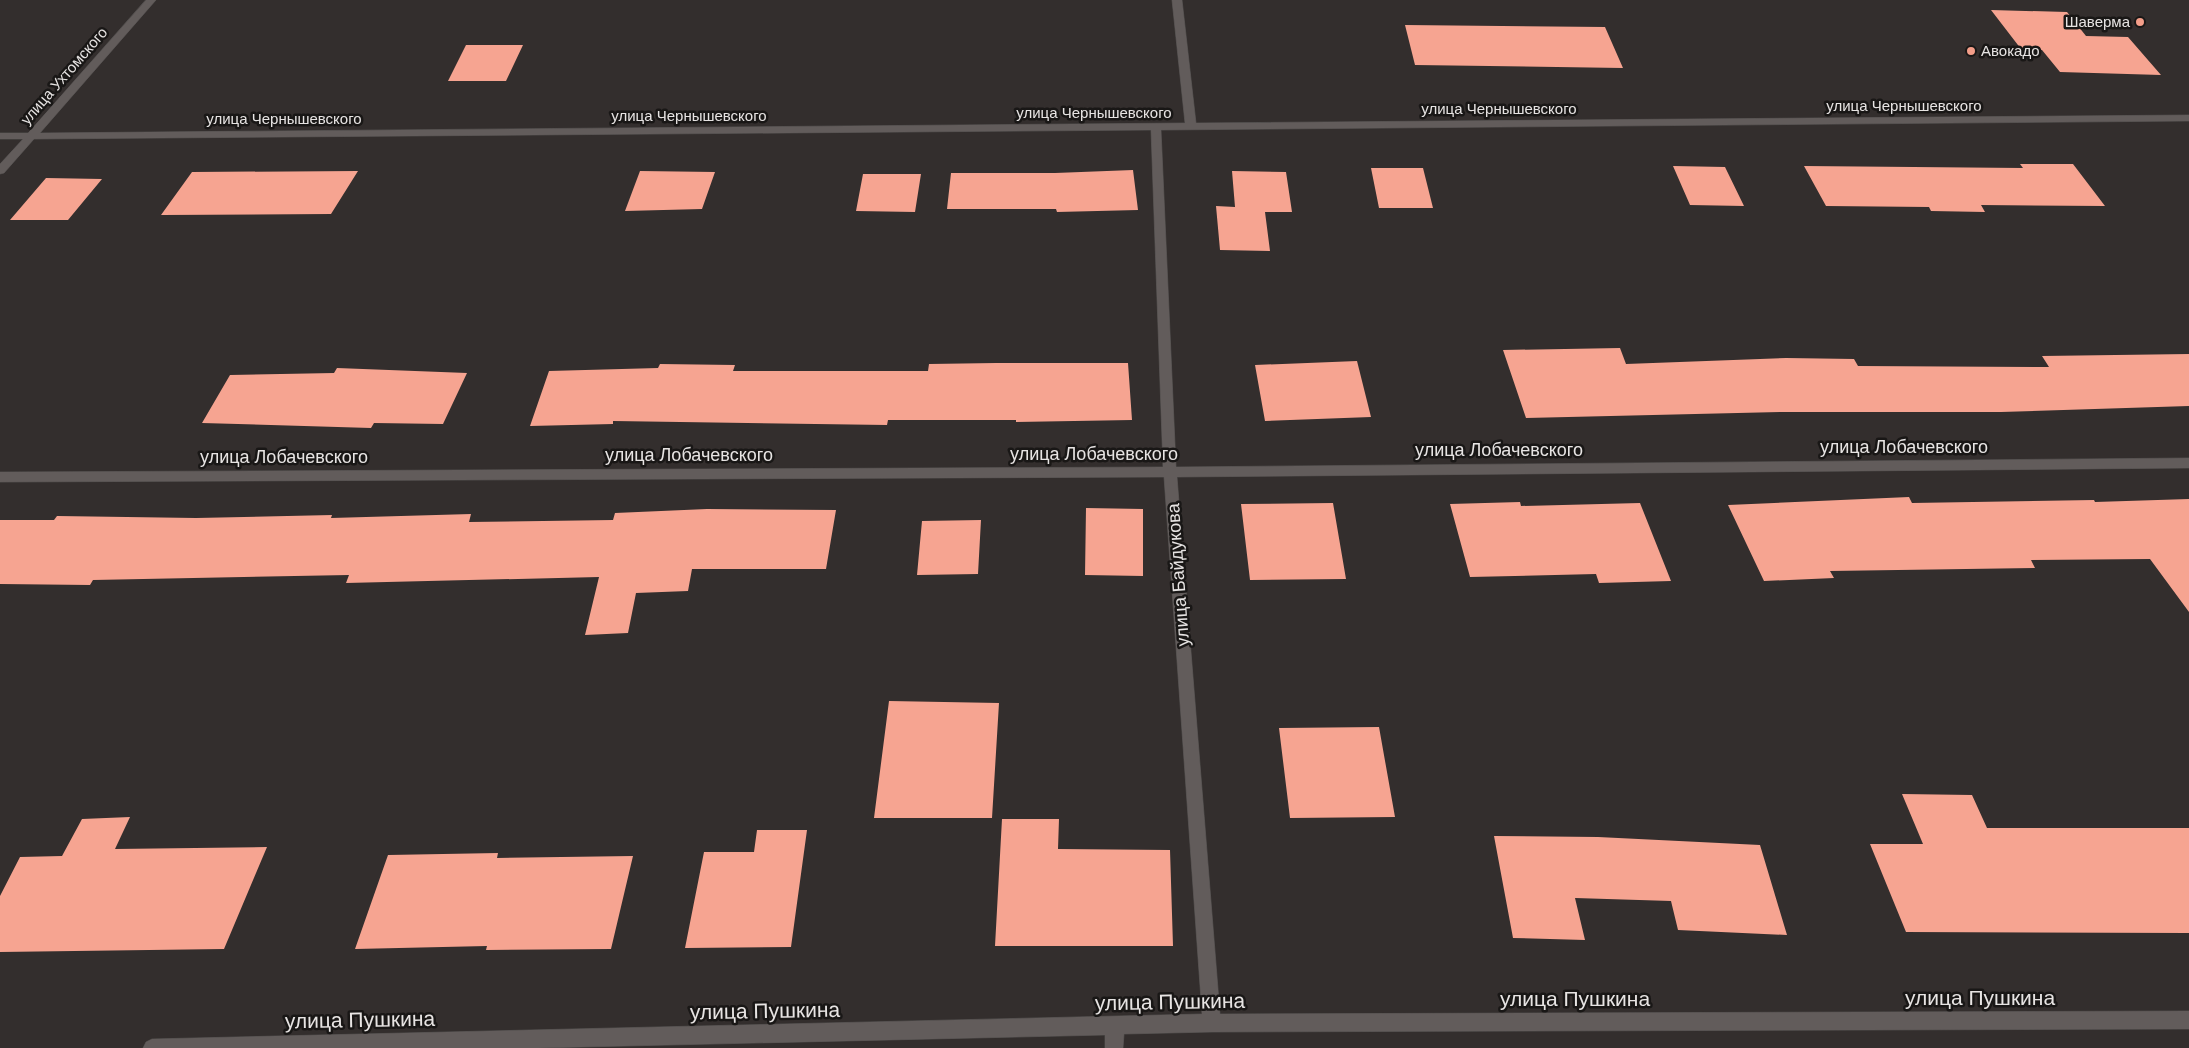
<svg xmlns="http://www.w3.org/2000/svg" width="2189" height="1048" viewBox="0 0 2189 1048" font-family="Helvetica,sans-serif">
	<rect width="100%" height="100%" fill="#332e2d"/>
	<path fill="#f6a491" d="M1991,10L2067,12L2086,36L2128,37L2161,75L2060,72L2042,50L2021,49Z
		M1405,25L1605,27L1623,68L1415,65Z
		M466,45H523L506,81H448Z
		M2020,164H2073L2105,206L1981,205L1985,212L1931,211L1929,207L1826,206L1804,166L2023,168Z
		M1673,166L1725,167L1744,206L1690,205Z
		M1371,168H1423L1433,208H1379Z
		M1133,170L1138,210L1057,212L1056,209H947L951,173H1055Z
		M358,171L331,214L161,215L192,172Z
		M640,171L715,172L702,209L625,211Z
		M1232,171L1286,172L1292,212H1265L1270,251L1220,250L1216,206L1235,207Z
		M863,174H921L915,212L856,211Z
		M46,178L102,179L68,220H10Z
		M1620,348L1626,364L1786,358L1854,359L1858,366L2049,367L2042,356L2189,354V406L2001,412H1783L1526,418L1503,350Z
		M1357,361L1371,417L1265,421L1255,365Z
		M996,363H1128L1132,420L1016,422V420H888L887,425L613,421V424L530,426L549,371L658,368L660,364L735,365L733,371H928L929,364Z
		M337,368L467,373L443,424L374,423L371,428L202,423L230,375L334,373Z
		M1909,497L1912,503L2094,500L2095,502L2189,499V612L2150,559L2031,560L2035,568L1830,571L1834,578L1764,581L1728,505Z
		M1520,502L1521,506L1640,503L1671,581L1599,583L1596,574L1470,577L1450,504Z
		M1333,503L1346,579L1250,580L1241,504Z
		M1086,508L1143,509V576L1085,575Z
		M707,509L836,510L826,569H692L688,591L636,593L628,633L585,635L599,577L346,583L349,575L93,580L90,585L0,584V520H54L57,516L196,518L332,515L331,518L471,514L469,522L613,520L615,513Z
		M981,520L978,574L917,575L922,521Z
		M889,701L999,703L992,818H874Z
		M1379,727L1395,817L1290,818L1279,728Z
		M1902,794L1972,795L1987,828H2189V933L1906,932L1870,844H1923Z
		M130,817L115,849L267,847L224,949L0,952V896L20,857L62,856L82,819Z
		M1002,819H1059L1058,849L1170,850L1173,946H995Z
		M757,830H807L791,947L685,948L704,852H754Z
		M1494,836L1598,837L1760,845L1787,935L1678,930L1671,901L1575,898L1585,940L1513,938Z
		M498,853L497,858L633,856L611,949L486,950L487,946L355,949L388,855Z"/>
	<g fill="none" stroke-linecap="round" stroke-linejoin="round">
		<g stroke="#4f4c4b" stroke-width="1">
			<path id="minor" d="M146,0H156L40,133L1185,123L1172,0H1182L1196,123L2189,115V121L1161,130L1176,467L2189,458V468L1177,477L1220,1014L2189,1011V1029L1212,1032L1124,1034L1123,1048H1105V1035L539,1048H143L146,1042L152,1039L1202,1014L1164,477L0,482V472L1163,467L1151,130L34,139L4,173L0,174V164L23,139H0V133H28Z"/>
		</g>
		<use href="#minor" fill="#625c5b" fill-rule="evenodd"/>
	</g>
	<g fill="#f49e89" stroke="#191716" stroke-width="2">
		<circle cx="2140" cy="22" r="5"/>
		<circle cx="1971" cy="51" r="5"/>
	</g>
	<g text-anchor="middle" stroke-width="5" stroke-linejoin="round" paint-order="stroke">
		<g font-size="15" fill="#e7e4e3" stroke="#191716" text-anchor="end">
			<text x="2130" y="27">Шаверма</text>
			<text x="1981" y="56" text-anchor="start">Авокадо</text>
		</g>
		<g font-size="15" fill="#e7e4e3" stroke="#191716">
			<text transform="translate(64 76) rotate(-49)" y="5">улица Ухтомского</text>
			<text x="1904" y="111">улица Чернышевского</text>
			<text x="1499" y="114">улица Чернышевского</text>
			<text x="1094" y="118">улица Чернышевского</text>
			<text x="689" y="121">улица Чернышевского</text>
			<text x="284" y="124">улица Чернышевского</text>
		</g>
		<g font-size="18" fill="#e7e4e3" stroke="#191716">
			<text x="1904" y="453">улица Лобачевского</text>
			<text x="1499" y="456">улица Лобачевского</text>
			<text x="1094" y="460">улица Лобачевского</text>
			<text x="689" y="461">улица Лобачевского</text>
			<text x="284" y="463">улица Лобачевского</text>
			<text transform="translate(1178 575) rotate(-94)" y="6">улица Байдукова</text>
		</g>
		<g font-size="21" fill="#e7e4e3" stroke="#191716">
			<text x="1980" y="1005">улица Пушкина</text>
			<text x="1575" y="1006">улица Пушкина</text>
			<text transform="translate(1170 1002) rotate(-1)" y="7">улица Пушкина</text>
			<text transform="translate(765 1011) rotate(-1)" y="7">улица Пушкина</text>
			<text transform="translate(360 1020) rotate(-1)" y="7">улица Пушкина</text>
		</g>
	</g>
</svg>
